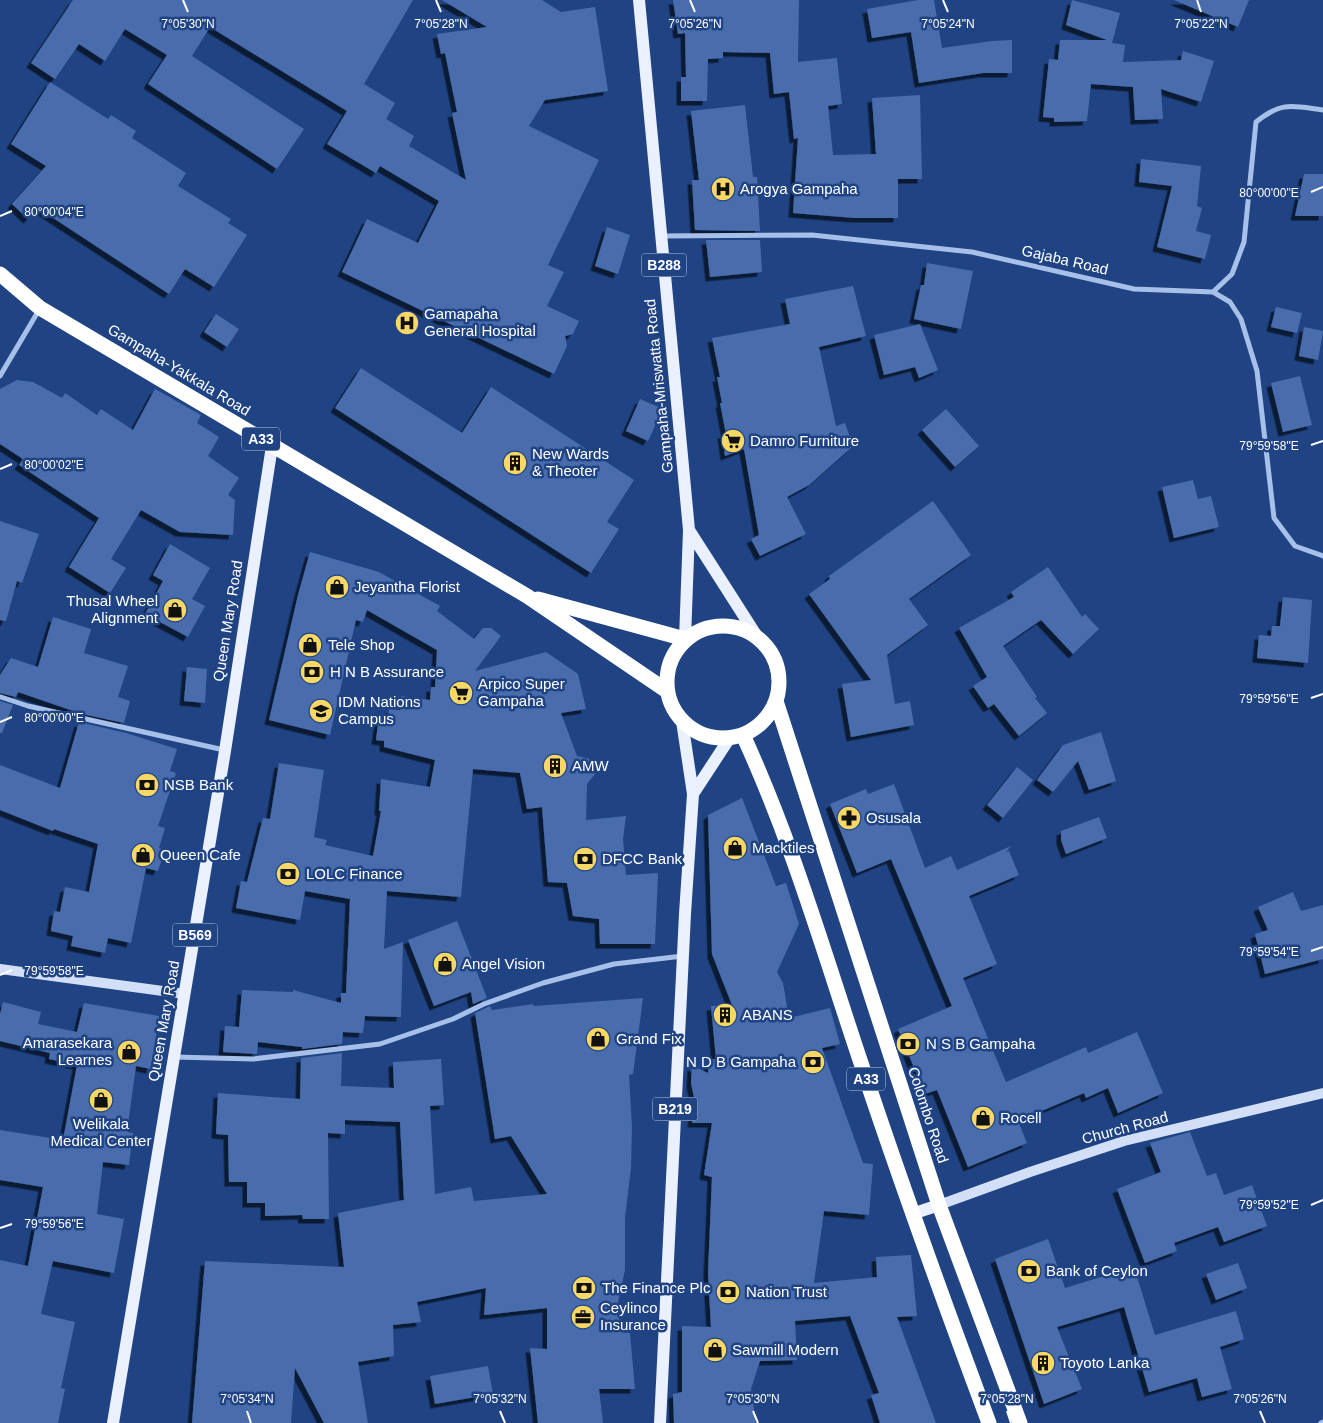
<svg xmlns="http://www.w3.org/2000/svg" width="1323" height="1423" viewBox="0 0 1323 1423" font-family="Arial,sans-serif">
	<defs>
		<filter id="shadow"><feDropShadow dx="-4.5" dy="4.5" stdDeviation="0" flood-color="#0009"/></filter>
	</defs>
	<rect width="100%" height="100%" fill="#1f4383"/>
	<path fill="#486dac" filter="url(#shadow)" d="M73,0H413L364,84L395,103L386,119L414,136L409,146L466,180L452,113L457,112L445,53L441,54L437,34L487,27L442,0H542L561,12L595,7L608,91L545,100L529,126L599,160L548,265L564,272L547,306L579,321L573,334L565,336L567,346L554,374L342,272L367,219L418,243L439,201L380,166L376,173L327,144L347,111L210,27L192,56L304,129L277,169L148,84L167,55L125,29L105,61L79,44L55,79L31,63Z
		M673,0H799L798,62L837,58L842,104L828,106L833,155L876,154L872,98L920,95L922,179H898V218H855L793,213L798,138L794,139L789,92L774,94L770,53L723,52V58L708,59L707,101H681V77H686L685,33L678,34Z
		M918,0H934L942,48L992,41L1012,40V73H983L919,83L911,32L872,38L867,9Z
		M1072,0L1120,13L1112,43L1125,45L1123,62L1181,60L1183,51L1214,61L1201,102L1161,89L1163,119L1135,120L1133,87L1091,84L1087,121L1054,122V118L1043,117L1049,59L1058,60L1060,40H1107L1066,25Z
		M1174,0H1249L1238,27Z
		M50,82L108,119L111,115L136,131L132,138L186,173L178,186L231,219L228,223L247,235L214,287L185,269L169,294L38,208L28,219L12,204L46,166L11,144Z
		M745,105L753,177H757L760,231L695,230L692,180H699L691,111Z
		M1141,159L1201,166L1197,206L1202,208L1196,231L1211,235L1205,259L1157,247L1172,186L1139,182Z
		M1304,174H1323V216H1295Z
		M607,227L630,235L618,274L595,266Z
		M706,240H760L762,272L710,277Z
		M927,263L973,271L961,329L914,319L921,285H924Z
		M853,286L866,336L819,347L836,426L845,423L853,446L809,485L787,497L806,534L760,556L751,539L759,535L744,449L725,456L722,434H726L720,403H722L717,377H720L712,338L790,324L785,299Z
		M1276,307L1302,313L1297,333L1271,327Z
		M216,314L239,329L227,347L204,332Z
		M920,324L938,370L919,378L915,367L884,375L874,335Z
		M1304,327L1323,331L1318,360L1299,356Z
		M361,368L462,433L491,387L634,480L607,522L619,529L591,573L335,408Z
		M1300,376L1312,425L1283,432L1271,383Z
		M17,380L33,382L62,398L65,393L97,415L101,409L133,430L155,389L201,415L197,423L219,437L208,456L239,478L228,495L235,500L233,535L180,532L141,510L111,559L126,568L110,593L69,567L99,518L19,465L23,459L0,444V389Z
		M640,399L663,409L648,441L626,431Z
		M946,409L979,446L955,467L922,430Z
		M1193,480L1198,499L1211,496L1219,527L1174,538L1162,487Z
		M933,501L971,555L909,599L928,625L887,655L895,704L910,701L914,725L851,737L842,684L871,680L809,594L830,579L829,576Z
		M0,521L39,534L22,583L17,581L6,621L0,620Z
		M170,544L210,568L192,599L205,606L188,637L145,614L163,581L153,575Z
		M310,552L379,572L440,606L437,611L474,639L483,628H491L501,636L475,671L546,652L578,674L586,709L561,713L577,756L590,759L595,774L587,784L586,820L626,816L623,839L626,875L658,873L655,944H600L599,919L573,916L567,883L548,882L542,807L527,809L520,773L473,769L461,897L387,891L384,949L403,942L401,1017L365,1016L363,1033L343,1032L342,1044L302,1049V1047L258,1042L257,1054L223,1052L225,1026L239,1027L242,990L293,992V990L341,1003V993H346L350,899L305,891L300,920L236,908L241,881L247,882L263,818L270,819L279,763L324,770L314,837L327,840L325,845L373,856L381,811H379L381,779L430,787L435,760L384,747V741L376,740L379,717L388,718L389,709L400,710L401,696L430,700L431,687H435L437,650L367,610L363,622L356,620L330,735L269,720L298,595Z
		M1048,567L1082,617L1085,614L1099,629L1073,654L1041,620L1003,646L1037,697L1035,698L1047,713L1019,736L994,704L988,708L973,686L987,677L959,628L1014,597L1011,592Z
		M1283,597L1312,600L1308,663L1257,658L1259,635L1271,636L1272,626H1280Z
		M53,617L91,629L84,653L128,666L118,697L130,701L124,723L82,714L18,692L16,697L0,693V675L11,658L38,667Z
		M187,667L207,669L205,703L184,701Z
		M0,701L13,705L2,733H0Z
		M79,722L126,733L177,749L170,771L176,773L158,826L165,828L159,848L165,850L158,871L146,868L131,943L108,938L105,953L71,946L73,936L51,931L54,911L60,912L65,887L89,892L98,844L54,829L53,831L0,810V765L60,788Z
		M1101,732L1116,781L1089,790L1078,761L1053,792L1037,780L1063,745Z
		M1017,767L1033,780L1003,818L987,805Z
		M894,784L925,868L951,856L957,870L1011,846L1006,852L1009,851L1019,875L969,896L997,964L963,978L1006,1082L1086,1047L1088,1053L1137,1032L1163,1093L1118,1113L1108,1088L1086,1098L1084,1093L1018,1121L1027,1143L968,1167L937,1090L925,1094L898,1029L952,1006L891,859L857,873L830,804L866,789L868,794Z
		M742,798L776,886L786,883L799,924L777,972L783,983L789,1018L830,1008L840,1044L822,1048L863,1163L873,1164L869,1215L824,1211L814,1283L877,1277L876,1257L911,1255L917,1316L897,1317L936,1423H880L871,1395L879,1393L850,1316L795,1321L797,1360L760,1361L751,1389L756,1423H674L673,1394L682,1392V1326L711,1327L708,1273L712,1177L704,1175L712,1123H692L695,1102L691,1083L692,1066L708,1073L709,1059H716L711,1006L732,1005L712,954L708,815Z
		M1099,817L1107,838L1066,854L1061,840V831Z
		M1293,892L1301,911L1323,905V959L1265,974L1255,934L1268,930L1258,907Z
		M457,921L487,998L473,1004L471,992L434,1006L408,940Z
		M643,998L633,1074L629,1075L632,1128L631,1168L625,1218V1270L618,1302L620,1332L630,1333L635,1389H599L603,1423H538L530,1348L547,1349V1308L484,1315L486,1288L417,1302L421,1322L393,1325L394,1356L358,1362L368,1423H324L295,1368L291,1423H192L205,1261L344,1267L338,1213L404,1200L400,1122L345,1120V1134L328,1133L329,1219H303L302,1215L265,1216V1203H247V1182H229L228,1135L216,1134L218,1093L300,1099L301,1058L342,1053L341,1086L394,1088L393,1062L441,1059L444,1105L430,1106L435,1194L471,1187L474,1201L547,1194L511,1136L495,1139L475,1013L490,1006L492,1010L533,1004L534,1006Z
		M3,1002L41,1012L38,1024L77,1032L84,1003L159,1016L151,1069L136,1066L127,1132L133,1133L129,1165L103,1162L97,1214L124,1219L114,1273L53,1261L41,1314L75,1322L61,1388L65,1389L58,1423H0V1260L28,1266L43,1187L0,1180V1130L63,1140L77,1065L49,1059L50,1053L0,1041V1014Z
		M1190,1132L1207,1176L1216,1173L1224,1195L1252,1185L1267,1226L1224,1242L1218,1227L1174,1243L1177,1251L1145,1263L1117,1189L1161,1172L1150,1143Z
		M1048,1239L1065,1288L1134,1267L1155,1335L1236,1311L1244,1339L1220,1347L1232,1389L1202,1397L1197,1378L1149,1392L1124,1307L1057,1327L1082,1389L1044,1404L995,1259Z
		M1238,1263L1247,1288L1216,1300L1206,1274Z
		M488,1366L493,1394L435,1404L430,1376Z"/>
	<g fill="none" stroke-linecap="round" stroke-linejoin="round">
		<path stroke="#a7c0e9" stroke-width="5" d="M661,236L812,235L972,252L1134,289L1213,292L1232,274L1244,242L1256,122C1282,101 1292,106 1323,110
			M1213,292L1230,302L1241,319L1257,371L1274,518L1295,546L1323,556
			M0,376L39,310
			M1,697L28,706L224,750
			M174,1057L253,1059L380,1044L453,1019L484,1004L543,983L614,964L683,956
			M1321,1423L1323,1422"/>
		<path stroke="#d2dff7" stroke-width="10" d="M0,969L185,994
			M939,1205L1030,1172L1124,1141L1323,1093"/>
		<path stroke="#eaf0fe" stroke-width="12" d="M639,0L689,530L685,639
			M689,530L758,638
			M693,794L729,739
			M912,1214L939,1205
			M113,1423L225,751L272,446
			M660,1423L685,914L693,794L682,721"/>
		<path stroke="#fff" stroke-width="15" d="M0,274L40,308L527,596L667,691
			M538,599L685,639
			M667 682a56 56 0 1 1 112 0a56 56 0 1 1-112 0Z
			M776,701L939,1205L1020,1423
			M743,735C793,844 824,953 862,1066C902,1186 945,1305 989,1423"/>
	</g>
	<path fill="none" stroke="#fff" stroke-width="2" d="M183,0L188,12M436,0L441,12M690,0L695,12M943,0L948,12M1197,0L1201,12M1311,192L1323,187M0,216L12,211M1311,445L1323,441M0,469L12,464M1311,698L1323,694M0,722L12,717M1311,951L1323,947M0,975L12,970M1311,1205L1323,1200M0,1228L12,1224M247,1411L251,1423M500,1411L505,1423M753,1411L758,1423M1007,1411L1011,1423M1260,1411L1265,1423"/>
	<defs>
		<g id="hospital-disc" transform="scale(1.25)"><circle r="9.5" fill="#f7d867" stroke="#1f4383"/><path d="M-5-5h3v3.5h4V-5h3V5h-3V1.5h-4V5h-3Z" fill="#111"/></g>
		<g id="supermarket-disc" transform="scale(1.25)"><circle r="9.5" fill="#f7d867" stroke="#1f4383"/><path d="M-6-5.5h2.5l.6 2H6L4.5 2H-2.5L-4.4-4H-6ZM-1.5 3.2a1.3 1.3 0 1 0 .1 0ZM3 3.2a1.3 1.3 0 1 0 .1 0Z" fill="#111"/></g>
		<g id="building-disc" transform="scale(1.25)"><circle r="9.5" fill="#f7d867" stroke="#1f4383"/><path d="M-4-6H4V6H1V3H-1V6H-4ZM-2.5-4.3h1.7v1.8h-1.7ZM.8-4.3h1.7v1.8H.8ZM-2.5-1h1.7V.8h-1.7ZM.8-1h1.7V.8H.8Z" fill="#111"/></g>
		<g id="shop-disc" transform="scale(1.25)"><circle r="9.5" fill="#f7d867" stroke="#1f4383"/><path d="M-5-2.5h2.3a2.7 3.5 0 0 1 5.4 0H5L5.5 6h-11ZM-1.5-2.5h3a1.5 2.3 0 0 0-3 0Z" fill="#111"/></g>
		<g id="bank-disc" transform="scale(1.25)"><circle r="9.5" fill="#f7d867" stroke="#1f4383"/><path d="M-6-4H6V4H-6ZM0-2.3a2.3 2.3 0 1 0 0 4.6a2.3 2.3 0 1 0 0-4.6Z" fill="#111"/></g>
		<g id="university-disc" transform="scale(1.25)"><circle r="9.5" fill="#f7d867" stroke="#1f4383"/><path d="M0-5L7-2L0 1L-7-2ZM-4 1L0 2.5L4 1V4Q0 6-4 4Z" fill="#111"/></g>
		<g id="pharmacy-disc" transform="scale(1.25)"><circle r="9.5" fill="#f7d867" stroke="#1f4383"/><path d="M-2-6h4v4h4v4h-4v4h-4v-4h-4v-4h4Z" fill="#111"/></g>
		<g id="office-disc" transform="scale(1.25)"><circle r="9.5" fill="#f7d867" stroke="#1f4383"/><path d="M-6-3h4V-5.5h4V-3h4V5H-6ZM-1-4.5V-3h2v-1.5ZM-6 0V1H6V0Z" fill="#111"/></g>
	</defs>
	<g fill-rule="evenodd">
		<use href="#hospital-disc" x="723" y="189"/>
		<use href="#hospital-disc" x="407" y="323"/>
		<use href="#supermarket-disc" x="733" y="441"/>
		<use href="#building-disc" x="515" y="463"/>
		<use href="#shop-disc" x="337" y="587"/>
		<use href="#shop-disc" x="175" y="610"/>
		<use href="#shop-disc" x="310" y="645"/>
		<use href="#bank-disc" x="312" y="672"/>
		<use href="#supermarket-disc" x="461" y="693"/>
		<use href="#university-disc" x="321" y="711"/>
		<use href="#building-disc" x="555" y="766"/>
		<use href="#bank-disc" x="147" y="785"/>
		<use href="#pharmacy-disc" x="849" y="818"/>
		<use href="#shop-disc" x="735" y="848"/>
		<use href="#shop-disc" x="143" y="855"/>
		<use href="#bank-disc" x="585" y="859"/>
		<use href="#bank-disc" x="288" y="874"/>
		<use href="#shop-disc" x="445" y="964"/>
		<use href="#building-disc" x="725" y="1015"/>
		<use href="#shop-disc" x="598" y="1039"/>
		<use href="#bank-disc" x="908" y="1044"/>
		<use href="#shop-disc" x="129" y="1052"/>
		<use href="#bank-disc" x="813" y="1062"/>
		<use href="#shop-disc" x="101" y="1100"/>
		<use href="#shop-disc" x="983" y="1118"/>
		<use href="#bank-disc" x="1029" y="1271"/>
		<use href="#bank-disc" x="584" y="1288"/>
		<use href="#bank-disc" x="728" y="1292"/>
		<use href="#office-disc" x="583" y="1317"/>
		<use href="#shop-disc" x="715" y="1350"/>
		<use href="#building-disc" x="1043" y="1363"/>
	</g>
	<g text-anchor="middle" stroke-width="5" stroke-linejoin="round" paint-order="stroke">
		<g fill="#1f4383" stroke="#bcc7da" stroke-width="1">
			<rect x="641.5" y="253.5" width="45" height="23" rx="4"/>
			<rect x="242" y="427.5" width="38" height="23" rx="4"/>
			<rect x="172.5" y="923.5" width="45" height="23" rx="4"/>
			<rect x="847" y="1067.5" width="38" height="23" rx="4"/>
			<rect x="652.5" y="1097.5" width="45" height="23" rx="4"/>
		</g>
		<g font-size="14" font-weight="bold" fill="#fff">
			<text x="664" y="270">B288</text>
			<text x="261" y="444">A33</text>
			<text x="195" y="940">B569</text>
			<text x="866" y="1084">A33</text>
			<text x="675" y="1114">B219</text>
		</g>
		<g font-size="15" fill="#fff" stroke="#1f4383" text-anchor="start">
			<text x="740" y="194">Arogya Gampaha</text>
			<text x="424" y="319">Gamapaha<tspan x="424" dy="17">General Hospital</tspan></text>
			<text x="750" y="446">Damro Furniture</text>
			<text x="532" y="459">New Wards<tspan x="532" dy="17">&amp; Theoter</tspan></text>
			<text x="354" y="592">Jeyantha Florist</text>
			<text x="158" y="606" text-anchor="end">Thusal Wheel<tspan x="158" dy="17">Alignment</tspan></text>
			<text x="328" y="650">Tele Shop</text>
			<text x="330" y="677">H N B Assurance</text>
			<text x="478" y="689">Arpico Super<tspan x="478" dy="17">Gampaha</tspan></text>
			<text x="338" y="707">IDM Nations<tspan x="338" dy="17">Campus</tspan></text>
			<text x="572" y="771">AMW</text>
			<text x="164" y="790">NSB Bank</text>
			<text x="866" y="823">Osusala</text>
			<text x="752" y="853">Macktiles</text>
			<text x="160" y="860">Queen Cafe</text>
			<text x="602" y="864">DFCC Bank</text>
			<text x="306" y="879">LOLC Finance</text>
			<text x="462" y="969">Angel Vision</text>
			<text x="742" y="1020">ABANS</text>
			<text x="616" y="1044">Grand Fix</text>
			<text x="112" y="1048" text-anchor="end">Amarasekara<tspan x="112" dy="17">Learnes</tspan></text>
			<text x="926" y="1049">N S B Gampaha</text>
			<text x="796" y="1067" text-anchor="end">N D B Gampaha</text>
			<text x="1000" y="1123">Rocell</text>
			<text x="101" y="1129" text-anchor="middle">Welikala<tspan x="101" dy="17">Medical Center</tspan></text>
			<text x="1046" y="1276">Bank of Ceylon</text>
			<text x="602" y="1293">The Finance Plc</text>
			<text x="746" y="1297">Nation Trust</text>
			<text x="600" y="1313">Ceylinco<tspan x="600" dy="17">Insurance</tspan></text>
			<text x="732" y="1355">Sawmill Modern</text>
			<text x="1060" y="1368">Toyoto Lanka</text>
		</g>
		<g font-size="15" fill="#fff" stroke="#1f4383">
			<text transform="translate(1065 260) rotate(13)" y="5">Gajaba Road</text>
			<text transform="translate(179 370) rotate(31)" y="5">Gampaha-Yakkala Road</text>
			<text transform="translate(659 386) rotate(-96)" y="5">Gampaha-Mriswatta Road</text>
			<text transform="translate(228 621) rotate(-81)" y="5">Queen Mary Road</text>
			<text transform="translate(164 1021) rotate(-80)" y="5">Queen Mary Road</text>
			<text transform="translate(928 1115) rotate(72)" y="5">Colombo Road</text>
			<text transform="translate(1125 1128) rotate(-15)" y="5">Church Road</text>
		</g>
	</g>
	<g font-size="12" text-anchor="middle" fill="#fff" stroke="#1f4383" stroke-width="5" stroke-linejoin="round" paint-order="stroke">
		<text x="188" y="28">7°05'30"N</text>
		<text x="441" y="28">7°05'28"N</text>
		<text x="695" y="28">7°05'26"N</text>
		<text x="948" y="28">7°05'24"N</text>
		<text x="1201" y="28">7°05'22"N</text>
		<text x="1269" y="197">80°00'00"E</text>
		<text x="54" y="216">80°00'04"E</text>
		<text x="1269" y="450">79°59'58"E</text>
		<text x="54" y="469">80°00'02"E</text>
		<text x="1269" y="703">79°59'56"E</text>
		<text x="54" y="722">80°00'00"E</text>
		<text x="1269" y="956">79°59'54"E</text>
		<text x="54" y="975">79°59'58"E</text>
		<text x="1269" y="1209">79°59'52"E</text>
		<text x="54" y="1228">79°59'56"E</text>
		<text x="247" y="1403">7°05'34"N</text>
		<text x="500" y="1403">7°05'32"N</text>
		<text x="753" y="1403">7°05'30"N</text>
		<text x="1007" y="1403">7°05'28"N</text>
		<text x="1260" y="1403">7°05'26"N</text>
	</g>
</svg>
